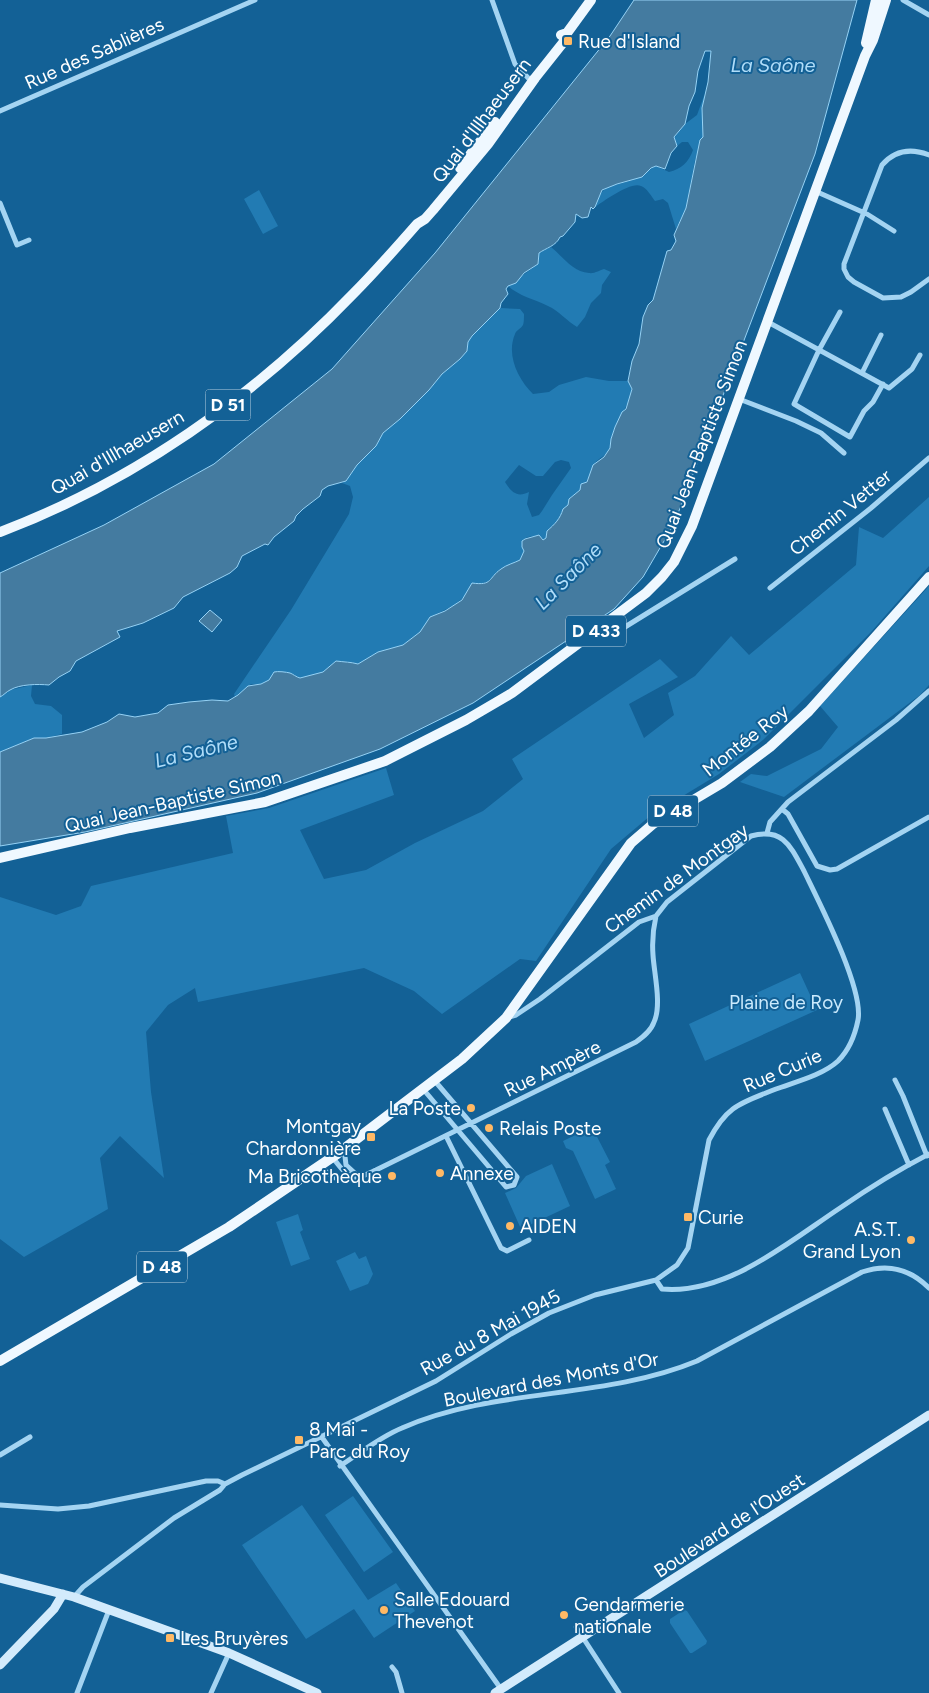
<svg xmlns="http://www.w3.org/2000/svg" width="929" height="1693" viewBox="0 0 929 1693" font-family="Figtree,sans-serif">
	<rect width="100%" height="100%" fill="#136196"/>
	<path fill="#227bb3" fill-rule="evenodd" d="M704,96L705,98L703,137L695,160L686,208L676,229L668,203L663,199L655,201C651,196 647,188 641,186C631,181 604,201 595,207C603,179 615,189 636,178C643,175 649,169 656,166L669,172C681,169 689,162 693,150L688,142H682L677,146L674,138L685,124L697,115Z
		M259,190L278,226L263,234L244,199Z
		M551,247C563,257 573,272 589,273C594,274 600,270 604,269L611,272L602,285L601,293L591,303L585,317L577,327C567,321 559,311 548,306C534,299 519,296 508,286L538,264V253Z
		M500,308L520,309L524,314C524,317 524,323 523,325C521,329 516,330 515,334C506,355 518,379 533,394L549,392L559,385L586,377L609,381H628C639,394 618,417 614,430C611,437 612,444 609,449C606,456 600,457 595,463C592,466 593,469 591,473C587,482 580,492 571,497L568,505L562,511C561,521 551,526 546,534V538L545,540C538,536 529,534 522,541L524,551L520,560L500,569L489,581L480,584L453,606L430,617L420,632L403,645L378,652L358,664C351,661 344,662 336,661L323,672L313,676L300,678L290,673L284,674L261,684H251L235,697L234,694L291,610L349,514L353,497L350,486L342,483L346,481L357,465L376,446L379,439L388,427L400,419L429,390L442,374L460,359L467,351L468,342L472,336ZM561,460L569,462L571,468L552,495L542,511L539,515L532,517L527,504L529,492C517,498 511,492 505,482L519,465L536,476H543L555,462Z
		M929,497V566L871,632L763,740L719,774L650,816L611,849L536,961L520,959L442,1014L414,991L364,968L198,1002L195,988L168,1005L146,1032L151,1092L164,1178L120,1136L100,1158L108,1209L24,1257L0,1239V897L56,915L81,906L91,886L233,853L226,816L269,808L386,768L394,795L300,830L324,879L366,870L415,843L483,811L523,779L512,759L660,659L678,677L629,704L644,738L674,715L668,693L695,676L731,636L749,655L856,565L859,527L883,538Z
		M929,586V685L920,695L784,797L740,782L751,774L767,776L821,749L838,727L820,706Z
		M32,685L31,696L35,704L51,706L62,715V734L46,738H34L0,752V697L10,690Z
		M800,973L817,1010L705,1061L689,1024Z
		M592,1127L610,1162L605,1165L616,1189L595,1199L573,1151L566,1148L563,1141Z
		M552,1164L570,1206L521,1229L505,1193L516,1188L526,1176Z
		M298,1214L303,1230L300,1232L310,1259L291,1266L276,1222Z
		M355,1252L359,1259L366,1256L373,1274L368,1284L350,1291L336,1261Z
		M353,1496L393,1552L364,1572L325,1515Z
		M302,1505L368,1600L396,1583L415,1611L374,1638L354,1609L306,1639L242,1545Z
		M684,1610L687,1611L707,1641L706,1644L692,1653H690L670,1623V1619Z"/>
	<path fill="#447ba0" stroke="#96d2f5" d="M634,0H857L815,154L674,524L643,577L614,609L473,703L380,749L257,793L85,832L0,846V752L34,738H46L82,732L107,722L119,714L135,717L158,713L168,705L189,702L212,700L228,701L238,695L248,686L261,684L269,680L274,672C278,671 286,672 290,673C293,674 296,677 300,678L323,672L336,661C344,662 351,662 358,664L378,652L403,645L420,632L430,617L445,611L462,600L472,583C493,586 488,578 501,569C506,565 514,563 520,560L524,551L522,547V541L525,539L539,535L543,540L546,538L547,531C555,524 560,519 563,509L568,505L569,499L580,490L581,484L587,482L593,465L604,457L610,448L611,439L615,427L622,412L626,409L632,389L628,381L632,361L639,344L643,317L648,305L653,300L667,251L671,250L676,241L674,235L686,208L700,140L703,137L702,108L708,82L711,51H705L698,71L695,92L689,106L685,124L674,137L677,146L671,153L665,169L656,166L651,168L642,177L617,184L602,190L595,207L593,209L591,207L588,217L582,218L576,214L575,222L563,236L560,237C556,246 546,248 539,253L538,264L524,273L516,283L508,286L506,289L508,294L501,303L500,308L472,336L468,342L467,351L460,359L442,374L429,390L400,419L383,433L376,446L357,465L346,481L328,486L322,490L320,496L303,509L296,516L294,521L274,537L268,545L265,544L242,556L237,567L230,573L183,597L174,608L143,623L117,631L120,637L76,661L70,671L59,677L49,685C38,684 20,684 10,690C6,692 4,695 0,697V573L104,525L214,464L332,369L435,253L610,36Z
		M210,610L222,620L212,632L199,621Z"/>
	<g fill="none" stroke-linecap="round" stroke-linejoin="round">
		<path stroke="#a4d4f2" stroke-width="5" d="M492,0L515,64L532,82
			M903,0L929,15
			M0,111L255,0
			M929,155C911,148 895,150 882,165L844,264V269L848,277L854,282L883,298L901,297L911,292L929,279
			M815,191L867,214L894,231
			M0,203L17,245L29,240
			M840,312L819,350L794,404L850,437L864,411L873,402L883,384
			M766,321L889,388L912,369L920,355
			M862,373L881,335
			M739,399L796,421L821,433L844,453
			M770,588L871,508L929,458
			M596,631L602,636L612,635L735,559
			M782,809L788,814L817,866L830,870L837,869L929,817
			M767,833L770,822L788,802L896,720L929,691
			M895,1080L903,1096L927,1156
			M423,1089L506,1187L514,1185L517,1177L434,1080
			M885,1109L909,1165
			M446,1136L501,1248L507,1251L529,1240
			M344,1148L346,1165L359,1177
			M332,1157C342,1168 343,1175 358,1177
			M320,1166C340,1188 352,1181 376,1170L636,1042C643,1037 651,1031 654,1022C662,1005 654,973 653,955C652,942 653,929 656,916
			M656,1280L662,1289C727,1295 790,1241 840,1208C869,1188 898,1170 929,1154
			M321,1436L501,1689
			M0,1455L30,1437
			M340,1466C360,1453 380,1437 402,1428C495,1387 603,1400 697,1361L862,1272C888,1263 910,1269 929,1288
			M0,1505L58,1509L89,1506L206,1481H218L225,1484
			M74,1597L83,1587L174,1518L220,1490L225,1484L242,1475L436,1381L511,1334L549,1313L595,1295L656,1280L677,1265L688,1248L709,1140C727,1105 741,1103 776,1089C795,1082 823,1075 838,1061C848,1051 855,1035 858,1020C864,989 819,902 804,871C791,847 783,827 751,836L667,902L656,916L639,922L540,999L516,1015L509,1017
			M576,1627L619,1693
			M392,1667L396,1672L402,1693
			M77,1693L109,1610
			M211,1693L229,1653"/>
		<path stroke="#d3ebfc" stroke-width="9" d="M0,1578L74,1597L171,1632L229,1653L317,1693
			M0,1665L54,1609L63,1594
			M495,1693L929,1415"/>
		<path stroke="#eff8ff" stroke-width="10" d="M561,35L567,33L591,0
			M866,43L876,0
			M460,168L495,122
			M0,532C133,482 254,397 353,294C375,272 396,248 417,224L425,219L433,210L488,144L535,78L566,39L567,33
			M0,858L130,828L265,802L385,761L466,720L512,693L646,593L662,577L674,562L692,526L865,56L873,40L886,0
			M0,1361L229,1227L337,1154L462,1059L506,1018L631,843L653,824L722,783L770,747L809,711L929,577"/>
	</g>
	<g fill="#ffb965" stroke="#136196" stroke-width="2">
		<rect x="563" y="36" width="10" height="10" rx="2.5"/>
		<circle cx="471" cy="1108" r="5"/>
		<circle cx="489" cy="1128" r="5"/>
		<rect x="366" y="1132" width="10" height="10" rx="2.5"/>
		<circle cx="440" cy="1173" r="5"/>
		<circle cx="392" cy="1176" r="5"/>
		<rect x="683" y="1212" width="10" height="10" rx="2.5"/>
		<circle cx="510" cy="1226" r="5"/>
		<circle cx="911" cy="1240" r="5"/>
		<rect x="294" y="1435" width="10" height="10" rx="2.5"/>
		<circle cx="384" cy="1610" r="5"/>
		<circle cx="564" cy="1615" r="5"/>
		<rect x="165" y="1633" width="10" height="10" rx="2.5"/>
	</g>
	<g text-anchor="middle" stroke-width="4" stroke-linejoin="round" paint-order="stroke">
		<g fill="#136196" stroke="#b8d0e0" stroke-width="1">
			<rect x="205.5" y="389.5" width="45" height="31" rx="4"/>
			<rect x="566" y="615.5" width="60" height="31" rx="4"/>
			<rect x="648" y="795.5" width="50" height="31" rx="4"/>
			<rect x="137" y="1251.5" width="50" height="31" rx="4"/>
		</g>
		<g font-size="18" font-weight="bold" fill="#fff">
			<text x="228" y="411">D 51</text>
			<text x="596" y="637">D 433</text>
			<text x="673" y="817">D 48</text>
			<text x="162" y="1273">D 48</text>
		</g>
		<g font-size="19" fill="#fff" stroke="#136196" text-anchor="start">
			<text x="578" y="48">Rue d'Island</text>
			<text x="461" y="1115" text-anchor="end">La Poste</text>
			<text x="361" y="1133" text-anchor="end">Montgay<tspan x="361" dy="22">Chardonnière</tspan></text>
			<text x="499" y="1135">Relais Poste</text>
			<text x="450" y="1180">Annexe</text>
			<text x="382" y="1183" text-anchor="end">Ma Bricothèque</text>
			<text x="698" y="1224">Curie</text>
			<text x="520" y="1233">AIDEN</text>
			<text x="901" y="1236" text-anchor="end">A.S.T.<tspan x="901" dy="22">Grand Lyon</tspan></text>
			<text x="309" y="1436">8 Mai -<tspan x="309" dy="22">Parc du Roy</tspan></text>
			<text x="394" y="1606">Salle Edouard<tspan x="394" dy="22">Thevenot</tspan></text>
			<text x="574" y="1611">Gendarmerie<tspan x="574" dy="22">nationale</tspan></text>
			<text x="180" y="1645">Les Bruyères</text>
		</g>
		<g font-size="19" fill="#fff" stroke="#136196">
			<text transform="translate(94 53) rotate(-24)" y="7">Rue des Sablières</text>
			<text transform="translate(481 120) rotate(-53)" y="7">Quai d'Illhaeusern</text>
			<text transform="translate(701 444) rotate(-69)" y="7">Quai Jean-Baptiste Simon</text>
			<text transform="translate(117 452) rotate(-30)" y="7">Quai d'Illhaeusern</text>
			<text transform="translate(840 512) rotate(-39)" y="7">Chemin Vetter</text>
			<text transform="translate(745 740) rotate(-38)" y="7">Montée Roy</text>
			<text transform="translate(173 801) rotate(-13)" y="7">Quai Jean-Baptiste Simon</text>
			<text transform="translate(676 878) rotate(-36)" y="7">Chemin de Montgay</text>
			<text transform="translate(552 1068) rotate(-26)" y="7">Rue Ampère</text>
			<text transform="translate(782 1070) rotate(-23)" y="7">Rue Curie</text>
			<text transform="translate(490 1332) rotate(-29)" y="7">Rue du 8 Mai 1945</text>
			<text transform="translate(551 1379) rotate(-11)" y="7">Boulevard des Monts d'Or</text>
			<text transform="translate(729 1525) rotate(-33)" y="7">Boulevard de l'Ouest</text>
		</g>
		<g font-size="19" fill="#cbeafd" stroke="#136196">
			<text x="786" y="1009">Plaine de Roy</text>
		</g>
		<g font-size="20" font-style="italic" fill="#b0ddf9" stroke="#136196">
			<text x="773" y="72">La Saône</text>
			<text transform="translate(568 576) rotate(-45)" y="7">La Saône</text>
			<text transform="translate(196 751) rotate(-14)" y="7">La Saône</text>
		</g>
	</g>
</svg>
